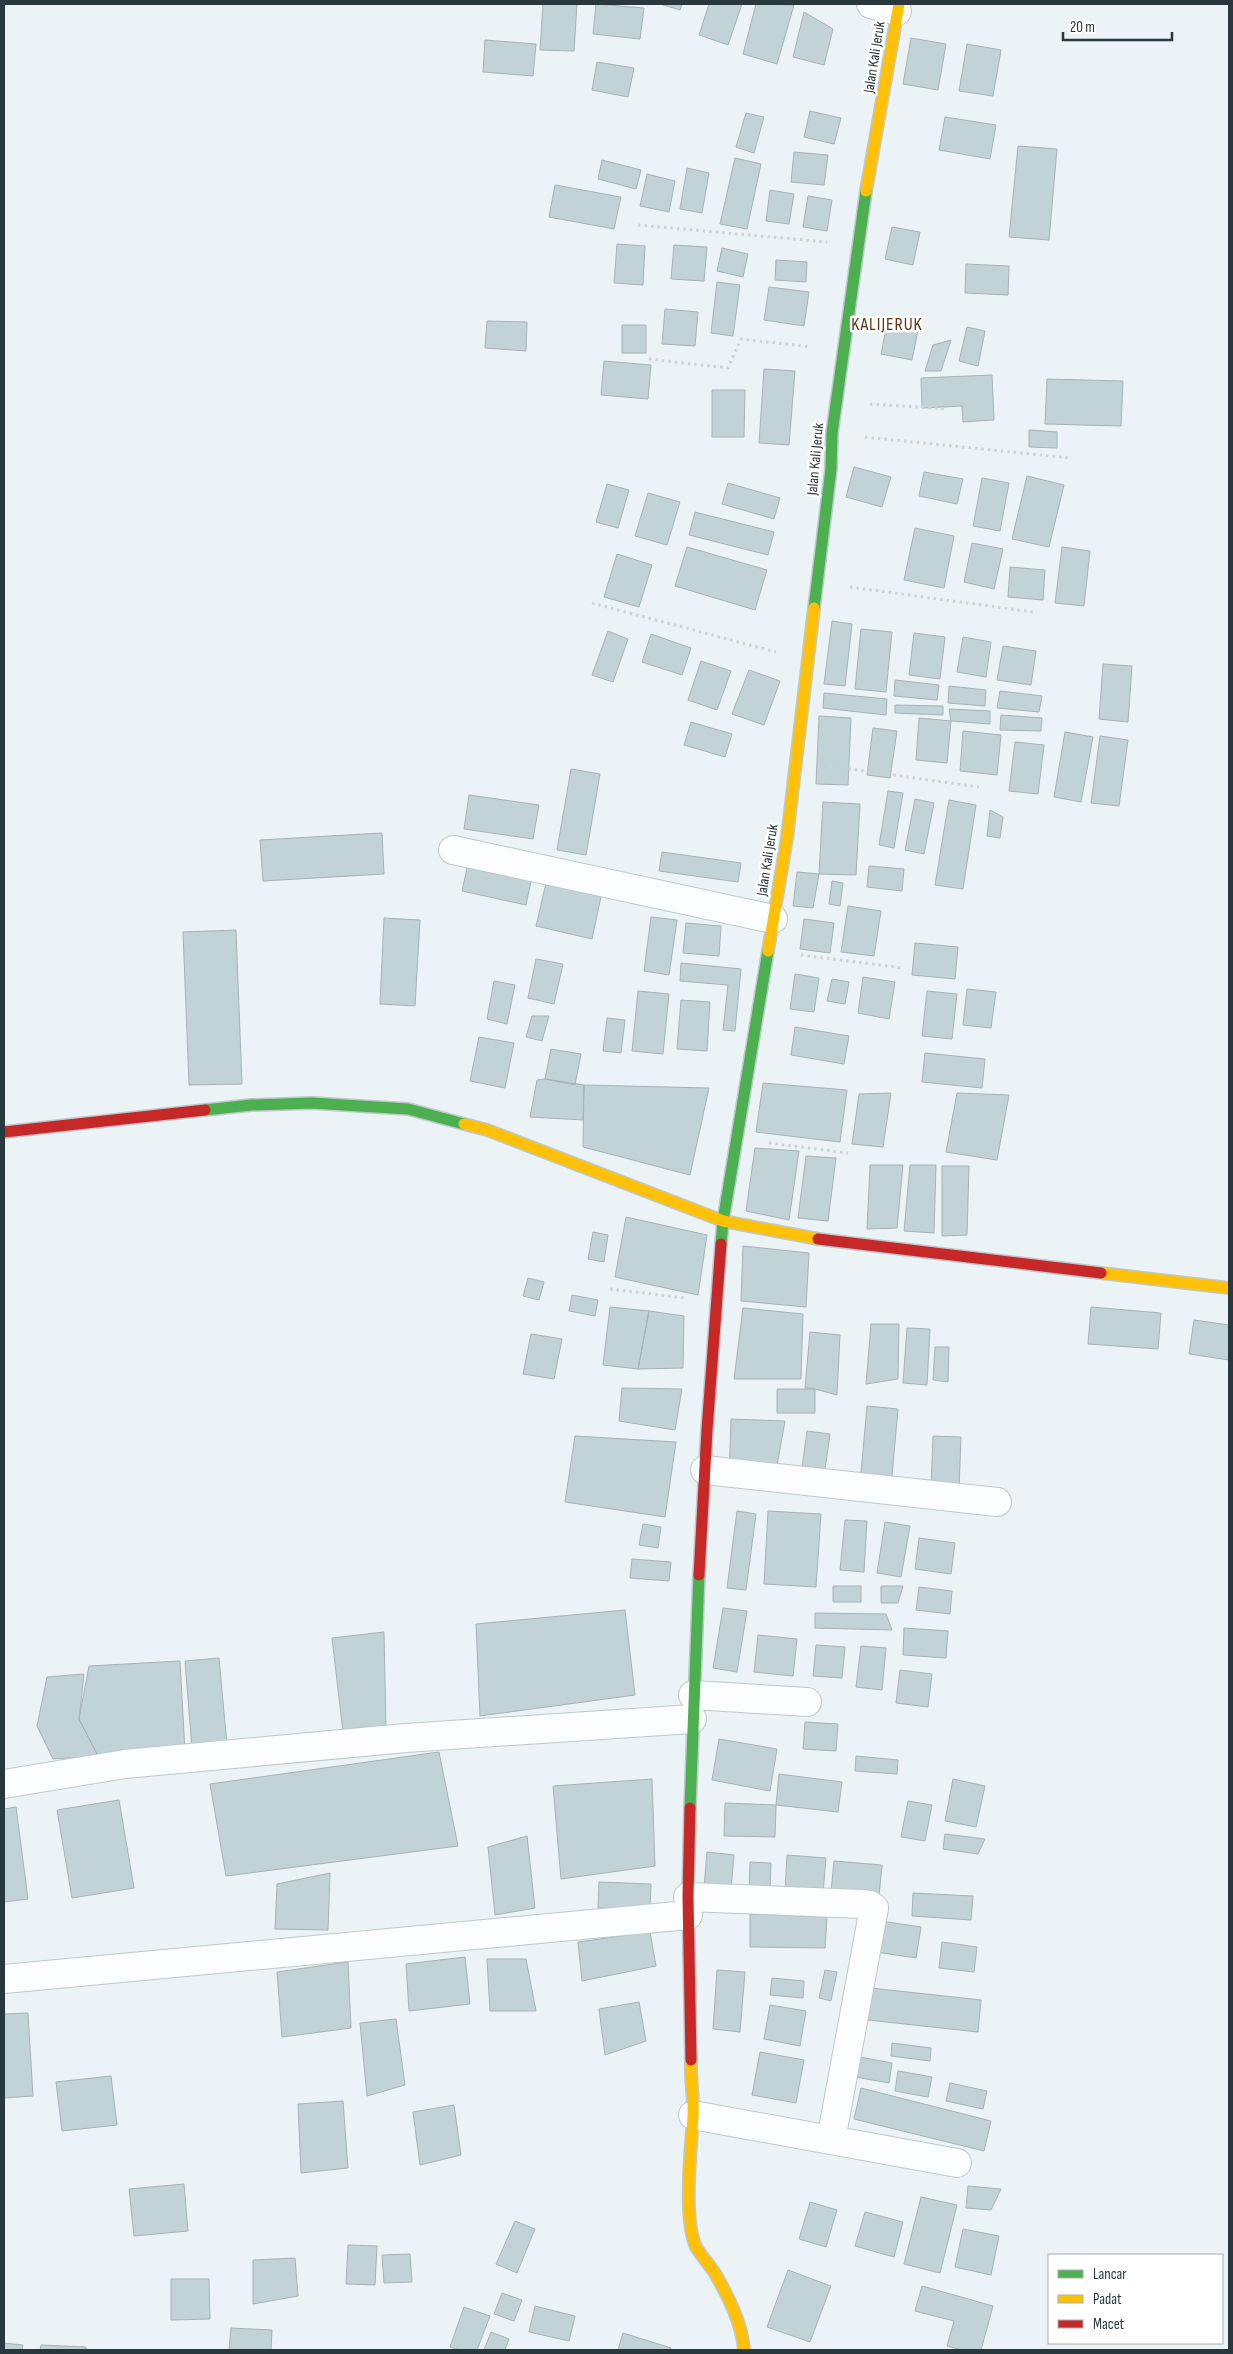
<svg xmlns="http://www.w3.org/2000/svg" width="1233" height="2354" viewBox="0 0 1233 2354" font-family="'Sofia Sans Condensed',sans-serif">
	<rect width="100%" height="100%" fill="#ebf3f6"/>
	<path fill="#c2d3d8" stroke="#a6b2b5" d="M543,4H577L574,51L540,50Z
		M596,4L644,8L640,39L593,34Z
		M660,4H682L680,10Z
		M709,4H742L728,45L699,35Z
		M756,4L794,5L777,64L743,54Z
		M804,12L833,29L824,65L793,57Z
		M911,38L946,44L938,90L903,84Z
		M485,40L536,44L533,76L483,72Z
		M967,44L1001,50L993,96L959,91Z
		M597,62L634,68L628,97L592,90Z
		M810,111L841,118L834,144L804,137Z
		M746,113L764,117L754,153L736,147Z
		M945,117L996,125L990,159L939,150Z
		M1018,146L1057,149L1049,240L1009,237Z
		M794,152L828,155L824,185L791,182Z
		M735,158L761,164L747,229L720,224Z
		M602,160L641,170L636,189L598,179Z
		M687,168L709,173L702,213L680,209Z
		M647,174L675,181L669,212L640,206Z
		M555,185L621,197L614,229L549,217Z
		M770,190L794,194L789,224L766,221Z
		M808,196L832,200L827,231L803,227Z
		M892,227L920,232L913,265L885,259Z
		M617,244L645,246L643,285L614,283Z
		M674,245L707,247L704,281L671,279Z
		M722,248L748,254L743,277L717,271Z
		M776,260L807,262L806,282L775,280Z
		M966,264L1009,266L1008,295L965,293Z
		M717,282L740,285L733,336L711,333Z
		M769,287L809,292L804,326L764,320Z
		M665,309L698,312L695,346L662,344Z
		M487,321L527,322L526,351L485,348Z
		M887,324L918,330L912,360L881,354Z
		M622,325H646V353H622Z
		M967,327L985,331L978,366L959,361Z
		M951,340L941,371H925L933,345Z
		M604,361L651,365L648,399L601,395Z
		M764,369L795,371L789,445L759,443Z
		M992,375L994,420L963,422L962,406L922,408L921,378Z
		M1047,379L1123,381L1121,426L1045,424Z
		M712,390H745L744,437H712Z
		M1029,430L1057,432V448L1029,447Z
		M854,467L891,477L882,507L846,497Z
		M924,472L963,479L957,504L919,496Z
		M1027,476L1064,485L1049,547L1012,539Z
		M982,478L1009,483L1000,531L973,526Z
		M728,483L780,498L774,519L722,504Z
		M607,484L629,490L618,528L596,522Z
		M648,493L680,502L667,545L635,536Z
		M695,512L774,532L768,555L689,535Z
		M915,528L954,536L944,588L904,580Z
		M972,543L1003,549L994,589L964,582Z
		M687,547L767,570L755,610L675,586Z
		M1062,547L1090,551L1084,606L1055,603Z
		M617,554L652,565L639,607L604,597Z
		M1010,567L1045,570L1043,600L1008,597Z
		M832,621L852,624L845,686L824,684Z
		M861,629L892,632L886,692L855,689Z
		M608,631L628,639L613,682L592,675Z
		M914,633L945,637L940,679L909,675Z
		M651,634L691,648L682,675L642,662Z
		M963,637L991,642L986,677L957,672Z
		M1003,646L1036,651L1031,685L997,680Z
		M701,661L731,671L717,710L688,700Z
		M1103,664L1132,666L1128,722L1099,719Z
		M749,670L780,681L764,725L732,714Z
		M895,680L939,685L937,700L894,696Z
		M949,686L986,690L985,706L948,703Z
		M1000,691L1042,696L1039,712L997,708Z
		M824,693L887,699L886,715L823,708Z
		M895,705L943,706V715L895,713Z
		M949,709L990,711V724L951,721Z
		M1001,715L1042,718L1041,731L1000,730Z
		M819,716L851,718L848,785L816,784Z
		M919,718L951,721L947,763L916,760Z
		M691,722L732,734L725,757L684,745Z
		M873,728L897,731L890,778L867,775Z
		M963,731L1001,735L997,775L960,771Z
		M1065,732L1093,737L1081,802L1054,797Z
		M1100,736L1128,740L1119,806L1091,803Z
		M1015,742L1044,745L1038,794L1009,791Z
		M571,769L600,774L586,855L557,850Z
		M888,791L903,793L894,848L879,845Z
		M469,795L539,805L533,839L464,829Z
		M915,799L934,803L924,854L905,850Z
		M949,800L976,805L963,889L935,885Z
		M823,802L860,804L856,875L819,874Z
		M990,810L1003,817L1000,838L987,836Z
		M382,833L384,874L263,881L260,840Z
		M662,852L741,863L738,882L659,871Z
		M469,859L533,872L526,905L462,891Z
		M869,866L904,869L902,891L867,887Z
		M797,872L819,874L813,908L793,906Z
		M547,879L602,892L592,939L536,926Z
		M832,881L843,883L840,906L829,904Z
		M848,906L881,911L874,956L841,952Z
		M651,917L677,920L669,975L644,971Z
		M384,918L420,920L415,1006L380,1004Z
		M804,919L834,923L830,953L800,949Z
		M686,923L721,926L719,956L683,953Z
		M236,930L242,1084L189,1085L183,932Z
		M915,943L958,947L955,979L912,975Z
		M536,959L563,964L554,1004L528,998Z
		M681,963L741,969L735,1031L723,1030L728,985L680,981Z
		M795,974L819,978L814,1012L790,1009Z
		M863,977L895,982L889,1019L858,1013Z
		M832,979L849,982L845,1004L827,1001Z
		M494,981L515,985L507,1024L487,1019Z
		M967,989L996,992L991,1028L963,1025Z
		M638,991L669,994L663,1054L632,1051Z
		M927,991L957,994L952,1039L922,1036Z
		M681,1000L710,1002L707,1051L677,1049Z
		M532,1016H549L542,1041L526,1037Z
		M607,1018L625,1020L621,1053L603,1051Z
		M795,1027L849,1036L844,1064L791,1055Z
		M479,1037L514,1043L505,1088L470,1081Z
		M551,1049L581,1054L575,1085L545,1079Z
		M925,1053L985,1059L982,1088L922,1082Z
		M545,1079L584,1085L583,1120L530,1117L537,1080Z
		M763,1083L847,1090L840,1142L756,1132Z
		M584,1085L709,1088L690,1175L583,1147Z
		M891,1093L883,1147L852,1144L859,1094Z
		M957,1093L1009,1095L997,1160L946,1152Z
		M755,1148L799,1151L789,1220L746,1211Z
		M806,1156L836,1158L828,1221L798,1218Z
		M870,1165H903L897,1228L867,1229Z
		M910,1165H936L934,1233L904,1231Z
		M942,1166H969L967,1235L942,1236Z
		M626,1217L707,1235L698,1295L615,1277Z
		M593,1232L608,1235L604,1262L588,1259Z
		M743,1246L809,1253L806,1307L741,1301Z
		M528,1278L544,1282L539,1300L523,1296Z
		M572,1295L598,1300L595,1316L569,1311Z
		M610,1307L649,1311L638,1369L603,1365Z
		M1091,1307L1161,1313L1158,1349L1088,1344Z
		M743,1308L803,1314L801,1379H734Z
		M649,1311L684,1316L683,1368L638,1369Z
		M1194,1320L1229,1325V1360L1189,1354Z
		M871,1324H899L898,1379L866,1384Z
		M907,1328L930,1329L927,1385L903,1383Z
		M810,1332L840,1335L837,1395L815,1389L805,1388Z
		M531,1334L562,1339L554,1379L523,1374Z
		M935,1347H949L948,1382L933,1380Z
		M622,1388L682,1389L675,1430L619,1421Z
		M777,1389H815V1413H777Z
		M867,1406L898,1409L891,1487L860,1484Z
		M731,1419L785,1421L774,1482L729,1477Z
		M807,1431L830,1434L824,1477L801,1475Z
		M575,1436L676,1442L665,1517L565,1502Z
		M933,1436L961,1437L959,1490L931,1489Z
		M737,1511L756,1514L746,1590L727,1588Z
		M768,1511L821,1514L816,1587L764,1584Z
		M845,1520L867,1521L864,1572L840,1570Z
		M885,1522L910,1526L901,1577L877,1573Z
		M643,1524L661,1527L658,1548L639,1545Z
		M919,1538L955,1543L951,1574L915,1569Z
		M632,1559L671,1562L669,1581L630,1578Z
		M833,1586H861V1602H833Z
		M881,1586H903L898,1603H881Z
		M919,1587L952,1591L950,1614L916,1610Z
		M723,1608L747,1611L737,1672L713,1668Z
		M625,1610L635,1695L480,1716L476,1624Z
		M815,1613L886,1614L892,1630L815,1628Z
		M904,1628L948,1631L946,1658L903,1655Z
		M384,1632L386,1729L343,1732L332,1638Z
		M758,1635L797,1639L793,1676L754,1672Z
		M816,1645L845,1647L842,1678L813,1676Z
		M861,1646L886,1648L882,1690L856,1687Z
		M219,1658L227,1745L192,1748L185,1661Z
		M180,1661L185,1752L98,1756L79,1719L89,1666Z
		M900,1670L932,1674L928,1707L896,1703Z
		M84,1674L79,1719L98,1756L53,1759L37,1726L47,1677Z
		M805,1722L838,1724L836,1751L803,1749Z
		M719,1739L777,1749L770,1791L712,1780Z
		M439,1752L458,1846L226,1876L210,1784Z
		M856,1756L898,1760L897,1774L855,1771Z
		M779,1774L842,1782L838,1812L776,1805Z
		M652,1779L655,1866L561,1879L553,1786Z
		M953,1779L985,1786L976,1827L945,1821Z
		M119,1800L134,1888L72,1898L57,1810Z
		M908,1801L932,1805L925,1841L901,1837Z
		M725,1803L776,1805L775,1837L724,1836Z
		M16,1807L28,1899L4,1902V1809Z
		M945,1834L985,1839L978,1854L943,1849Z
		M527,1836L535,1908L495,1915L488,1847Z
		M707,1852L734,1855L731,1889L704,1887Z
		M787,1855L826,1858L823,1894L785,1891Z
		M834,1861L882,1865L879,1896L831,1892Z
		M750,1862L771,1863L770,1893L749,1892Z
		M330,1873L328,1930L275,1929L277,1884Z
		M599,1882L651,1884L650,1910L598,1908Z
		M913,1893L973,1896L971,1920L912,1916Z
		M750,1914L827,1917L825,1948L750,1947Z
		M874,1920L921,1927L916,1958L869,1951Z
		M650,1932L656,1966L582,1981L578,1942Z
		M942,1942L977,1947L974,1972L939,1968Z
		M465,1957L470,2004L409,2011L406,1964Z
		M487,1959H526L536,2011H490Z
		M348,1962L351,2028L282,2037L277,1972Z
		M717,1970L745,1972L740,2032L713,2029Z
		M825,1970L837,1972L831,2001L819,1998Z
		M772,1978L804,1981L803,1998L770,1995Z
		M871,1988L981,2000L978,2032L868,2020Z
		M639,2002L646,2041L605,2055L599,2009Z
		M770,2005L806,2011L800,2046L764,2039Z
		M28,2013L33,2096L4,2098V2014Z
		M396,2019L405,2085L367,2096L360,2023Z
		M892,2043L931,2048L930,2061L891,2056Z
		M760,2052L804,2060L796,2103L752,2095Z
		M854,2056L892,2063L889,2083L850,2076Z
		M898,2071L932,2077L928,2097L895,2091Z
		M111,2076L117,2125L62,2131L56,2082Z
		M950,2083L987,2091L983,2109L946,2101Z
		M861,2088L991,2121L984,2151L854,2119Z
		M343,2101L348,2168L301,2173L298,2104Z
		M454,2105L461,2155L420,2165L413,2112Z
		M184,2184L188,2231L134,2236L129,2189Z
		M968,2186L1001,2189L991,2210L966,2208Z
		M921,2197L957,2205L940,2273L904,2264Z
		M810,2202L837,2210L826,2247L799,2239Z
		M865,2212L903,2222L894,2257L855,2246Z
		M515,2221L535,2229L517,2273L496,2264Z
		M963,2229L999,2236L991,2275L955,2267Z
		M348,2245L377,2246L375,2285L346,2284Z
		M410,2254L412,2282L384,2283L382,2255Z
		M295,2258L298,2296L253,2304V2260Z
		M788,2270L831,2286L810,2342L767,2327Z
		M171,2279H209L210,2319L171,2320Z
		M922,2286L993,2306L981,2350H962L947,2346L954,2321L915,2311Z
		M502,2293L522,2300L514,2321L494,2314Z
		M535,2306L575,2316L569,2341L529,2332Z
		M464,2307L490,2316L477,2350H460L450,2347Z
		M231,2328L272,2330L271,2350H229Z
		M491,2332L509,2339L505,2350H484Z
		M623,2333L671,2348L670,2350H618Z
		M4,2343L23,2345L22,2350H4Z
		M41,2345L86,2347V2350H40Z"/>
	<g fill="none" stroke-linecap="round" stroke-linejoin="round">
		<g stroke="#bdc8cc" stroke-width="30">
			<path id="street" d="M871,4L897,11
				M453,850L773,919
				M705,1470L997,1502
				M693,1695L807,1702
				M4,1784L125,1764L406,1738L692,1719
				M688,1897L862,1904L870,1905L874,1908L831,2140
				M4,1979L688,1915
				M693,2115L957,2163"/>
		</g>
		<g stroke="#bdc8cc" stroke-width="14">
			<path id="fast" d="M814,608L831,469L832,433L866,191
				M205,1110L251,1105L312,1103L408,1109L464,1124
				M721,1244L723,1221L768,951
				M690,1808L699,1575"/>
		</g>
		<g stroke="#bdc8cc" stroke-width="14">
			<path id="slow" d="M866,191L899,4
				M768,951L787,838L814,608
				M464,1124L487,1130L723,1221L818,1239
				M1101,1273L1229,1288
				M691,2060C690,2079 694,2098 693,2117C691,2149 683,2219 696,2247C702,2257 710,2265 716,2275C729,2298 742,2324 744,2350"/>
		</g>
		<g stroke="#bdc8cc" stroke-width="14">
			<path id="jam" d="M4,1132L205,1110
				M818,1239L1101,1273
				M699,1575L707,1430L721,1244
				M690,1808L688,1897L691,2060"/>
		</g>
		<path stroke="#ced2d2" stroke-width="3" stroke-dasharray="2.5 4" stroke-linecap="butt" d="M638,225L827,242
			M649,359L728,368L741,339L811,347
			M870,404L948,409
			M865,437L1070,458
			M850,587L1033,612
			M592,603L776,652
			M829,766L979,787
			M801,955L903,968
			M769,1143L848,1153
			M610,1289L686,1298"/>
		<use href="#street" stroke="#fcfdfe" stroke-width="28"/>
		<use href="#fast" stroke="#4caf50" stroke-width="11"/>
		<use href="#slow" stroke="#ffc107" stroke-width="11"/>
		<use href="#jam" stroke="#c62828" stroke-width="11"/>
	</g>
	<g text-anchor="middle" stroke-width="5" stroke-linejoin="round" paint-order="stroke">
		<g font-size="15" fill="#28383d" stroke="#fff">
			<text transform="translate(874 57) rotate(-81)" y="5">Jalan Kali Jeruk</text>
			<text transform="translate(815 459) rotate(-85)" y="5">Jalan Kali Jeruk</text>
			<text transform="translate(767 860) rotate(-81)" y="5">Jalan Kali Jeruk</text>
		</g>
		<g font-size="18" letter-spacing="1" fill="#603113" stroke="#fff">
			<text x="887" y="330">KALIJERUK</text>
		</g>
	</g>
	<rect width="1233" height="2354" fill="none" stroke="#28383d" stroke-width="10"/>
	<rect x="1048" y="2254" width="175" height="90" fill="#ffffff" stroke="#a9afb1"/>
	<rect x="1058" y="2270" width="25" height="8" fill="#4caf50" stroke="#a9afb1"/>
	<text x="1093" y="2279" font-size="15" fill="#28383d">Lancar</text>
	<rect x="1058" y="2295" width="25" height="8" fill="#ffc107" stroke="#a9afb1"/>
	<text x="1093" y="2304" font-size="15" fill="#28383d">Padat</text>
	<rect x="1058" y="2320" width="25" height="8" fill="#c62828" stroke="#a9afb1"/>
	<text x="1093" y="2329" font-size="15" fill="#28383d">Macet</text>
	<path d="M1063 32v8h109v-8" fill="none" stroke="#28383d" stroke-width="2.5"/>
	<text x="1070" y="32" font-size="15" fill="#28383d" stroke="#ffffff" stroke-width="4" paint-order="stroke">20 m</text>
</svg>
